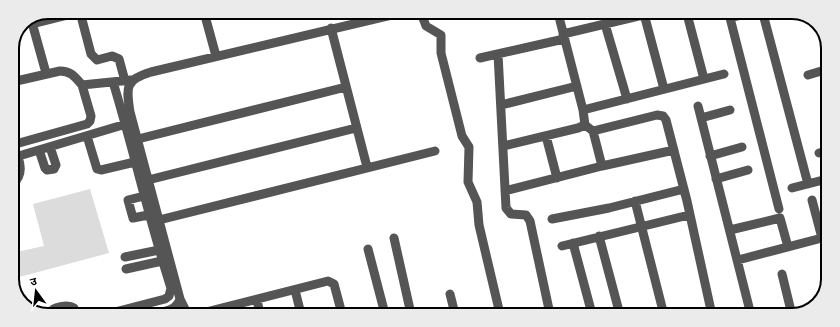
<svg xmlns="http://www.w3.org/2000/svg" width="840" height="327" viewBox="0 0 840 327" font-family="Rubik,'Noto Sans Devanagari',sans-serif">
	<rect width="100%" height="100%" fill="#fff"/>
	<path fill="#dcdcdc" d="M90,189L109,253L12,279V253L44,246L33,204Z"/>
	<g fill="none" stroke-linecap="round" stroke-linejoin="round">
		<path stroke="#555" stroke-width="9" d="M80,12L91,54L97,60L112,56L119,59L125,81
			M204,12L216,56
			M421,13L426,26L441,35V53L462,136L469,147L468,182L477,202L479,225L500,314
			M558,13L583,110L585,125
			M644,14L664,89
			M687,14L704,79
			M729,14L779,209
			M763,14L808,184
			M730,18L745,14
			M31,19L46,73
			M816,23L824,35
			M32,24L72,14
			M605,24L627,99
			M331,28L367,167
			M563,34L647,14
			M498,54L506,208L511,214L526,215L530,221L550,314
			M480,58L564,39
			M808,75L828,69
			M12,82L60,71C71,71 75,77 82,85L131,80
			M501,105L577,86
			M698,106L751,315
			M583,110L724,74
			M701,118L730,110
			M593,131L657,115L663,116L666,120L687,201L712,315
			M87,136L97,169L101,170L135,162
			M546,136L557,178
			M138,139L346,87
			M12,145L87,124L90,121L91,116L82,85
			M503,146L578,128L585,125
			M39,150L45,168L47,170L54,169L56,165L50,147
			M819,153L827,151
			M710,156L742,147
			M12,158L126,124
			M602,166L674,150
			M716,179L748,170
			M148,180L356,128
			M12,185C22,177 22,168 18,157
			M792,188L827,179
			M505,191L602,166L593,131L585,125
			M144,196L128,200L133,218L148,215
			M812,200L822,238L826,237
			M635,201L664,315
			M552,219L609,208L684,189
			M159,220L435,151
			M730,230L780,218L788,247
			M599,236L620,315
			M394,238L411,314
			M573,243L592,314
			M562,246L689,215
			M368,249L385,314
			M125,257L159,250
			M738,260L822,238
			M126,269L162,261
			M782,274L792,315
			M295,290L301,314
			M450,294L455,314
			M180,299L187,313
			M257,300L260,314
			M49,313C53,307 68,304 74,308L75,313
			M111,313L165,299L169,296L171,288C149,220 134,151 113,82
			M157,313C167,311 176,310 180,299L130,112C126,87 125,80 151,72L400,13
			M202,313L328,281L334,284L342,314"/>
	</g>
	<path d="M0 0H840V327H0ZM48 19H792A29 29 0 0 1 821 48V279A29 29 0 0 1 792 308H48A29 29 0 0 1 19 279V48A29 29 0 0 1 48 19Z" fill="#ebebeb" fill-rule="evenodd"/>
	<path fill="none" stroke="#000" stroke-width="2" d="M48 19H792A29 29 0 0 1 821 48V279A29 29 0 0 1 792 308H48A29 29 0 0 1 19 279V48A29 29 0 0 1 48 19Z"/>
	<g transform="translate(36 291) rotate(345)" stroke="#ffffff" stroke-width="3" paint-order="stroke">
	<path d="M0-3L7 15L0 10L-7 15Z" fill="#000000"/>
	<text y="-6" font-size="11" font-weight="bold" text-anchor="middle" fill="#000000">उ</text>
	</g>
</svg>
